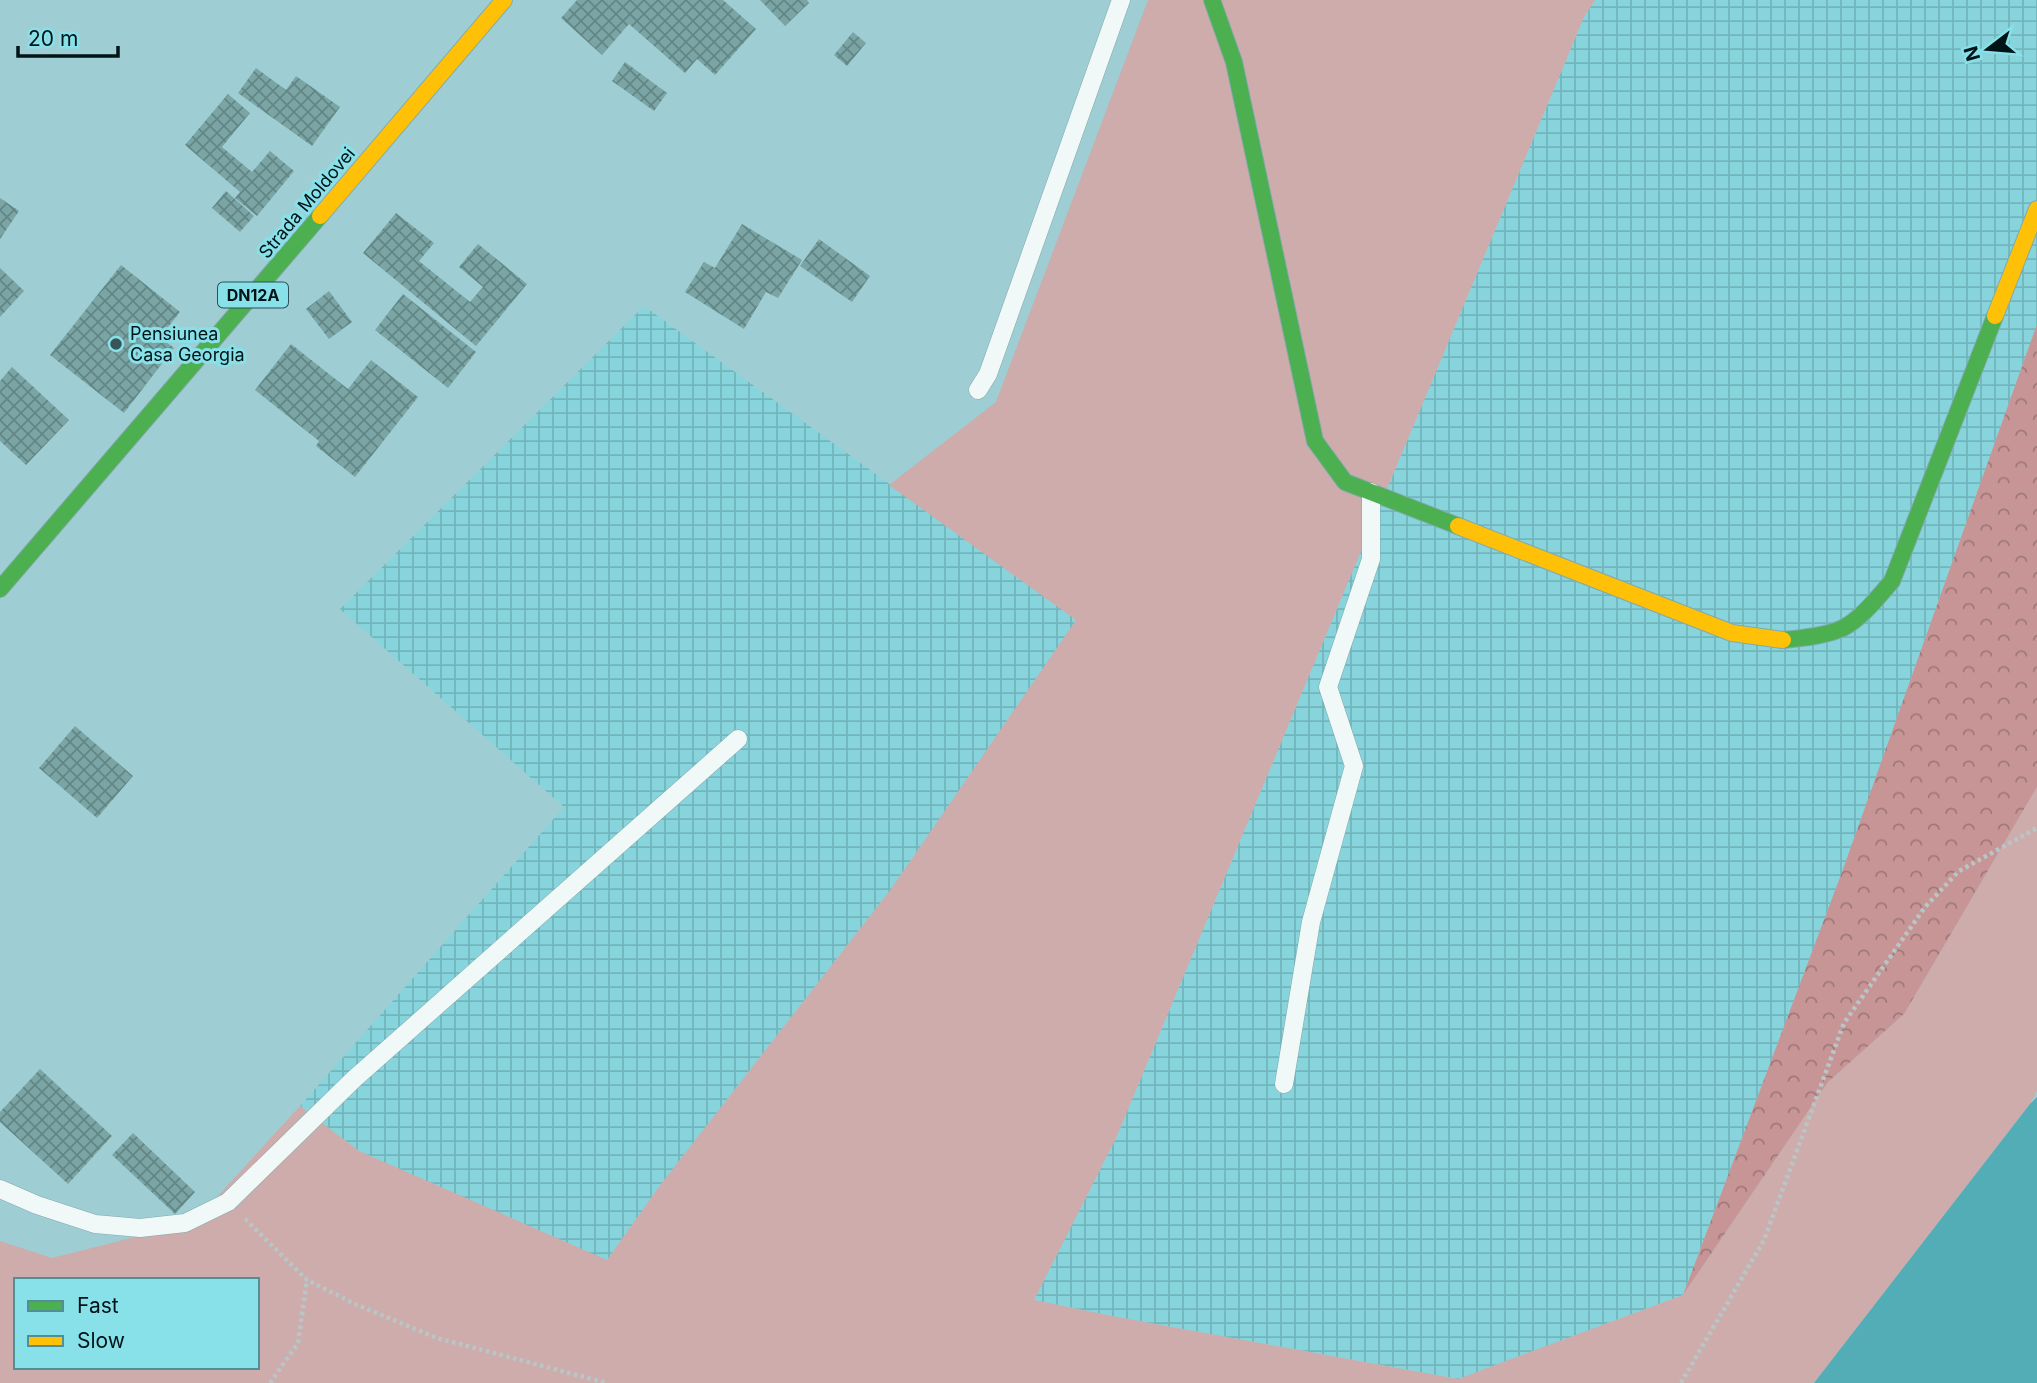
<svg xmlns="http://www.w3.org/2000/svg" width="2037" height="1383" viewBox="0 0 2037 1383" font-family="Inter,sans-serif">
	<defs>
		<pattern id="industrial-grid" width="8" height="8" patternUnits="userSpaceOnUse" patternTransform="scale(1.75)"><rect width="8" height="8" fill="#87d4dc"/><path d="M0 4h8M4 0v8" fill="none" stroke="#73b5bc"/></pattern>
		<pattern id="forest-crowns" width="20" height="18" patternUnits="userSpaceOnUse" patternTransform="scale(1.75)"><rect width="20" height="18" fill="#c79595"/><path d="M2 6a3 3 0 1 1 6 0M12 15a3 3 0 1 1 6 0" fill="none" stroke="#9f7879"/></pattern>
		<pattern id="building-cross-hatch" width="8" height="8" patternUnits="userSpaceOnUse" patternTransform="scale(1.75)"><rect width="8" height="8" fill="#7ba5a5"/><path d="M0 0l8 8M0 8l8-8" fill="none" stroke="#628585"/></pattern>
	</defs>
	<rect width="100%" height="100%" fill="#9eced3"/>
	<path fill="url(#industrial-grid)" d="M1595,0H2037V324L1842,872L1683,1295L1458,1379L1117,1317L1034,1300L1116,1138L1584,17Z
		M644,306L1077,620L891,889L658,1188L607,1261L359,1151L300,1106L564,807L340,609Z"/>
	<path fill="#cdacab" fill-rule="evenodd" d="M1148,0H1595L1584,17L1116,1138L1034,1300L1117,1317L1458,1379L1683,1295L1828,1082L1904,1014L2037,787V1091L2030,1104L1814,1383H0V1241L52,1258L194,1222L300,1106L359,1151L607,1260L658,1188L891,889L1076,620L889,485L996,402ZM16,1280H257V1367H16Z"/>
	<path fill="url(#forest-crowns)" d="M2037,324V787L1904,1014L1828,1082L1683,1295L1842,872Z"/>
	<path fill="#52adb6" d="M2037,1097V1383H1814L2030,1104Z"/>
	<path fill="url(#building-cross-hatch)" d="M577,0H723L756,29L715,75L697,59L685,73L629,24L602,55L561,18Z
		M760,0H807L809,3L785,26Z
		M853,32L866,43L847,66L834,55Z
		M625,62L667,93L654,111L612,81Z
		M256,68L286,90L296,76L340,107L312,146L238,93Z
		M228,94L250,113L222,147L252,172L270,151L294,171L257,216L235,198L240,192L185,145Z
		M226,191L254,216L240,232L212,208Z
		M0,198L19,211L0,239Z
		M396,213L434,243L419,261L470,302L483,287L459,267L478,244L527,284L476,346L363,253Z
		M742,224L802,260L778,298L766,292L744,329L685,292L704,262L715,268Z
		M819,239L870,276L852,302L800,266Z
		M121,265L180,312L160,337L174,348L124,413L50,355Z
		M0,268L24,291L0,317Z
		M329,291L352,322L329,339L306,309Z
		M403,294L476,352L448,388L375,330Z
		M291,344L348,389L371,360L418,397L355,477L316,446L319,441L255,390Z
		M12,367L69,420L26,465L0,441V381Z
		M75,726L133,776L97,818L39,768Z
		M40,1069L112,1136L68,1184L0,1122V1112Z
		M133,1133L195,1192L175,1214L112,1155Z"/>
	<g fill="none" stroke-linecap="round" stroke-linejoin="round">
		<g stroke="#82a9ac" stroke-width="19">
			<path id="lane" d="M978,390L988,374L1121,0
				M1284,1084L1311,922L1354,766L1328,687L1371,559V492
				M0,1189L37,1205L95,1224L140,1228L185,1223L228,1202L354,1079L738,739"/>
		</g>
		<g stroke="#82a9ac" stroke-width="18">
			<path id="fast" d="M1212,0L1234,62L1315,441L1345,482L1458,526
				M0,589L320,216
				M1783,640C1803,638 1825,636 1843,628C1861,619 1879,596 1892,581L1995,316"/>
		</g>
		<g stroke="#82a9ac" stroke-width="18">
			<path id="slow" d="M320,216L504,0
				M1995,316L2037,209
				M1458,526L1732,633L1783,640"/>
		</g>
		<path stroke="#b8c6c7" stroke-width="4.5" stroke-dasharray="3.5 3.5" stroke-linecap="butt" d="M245,1219L307,1280L355,1304L437,1338L607,1383
			M270,1383L298,1343L307,1280
			M1681,1383L1764,1240L1844,1023L1925,907L1959,871L2037,828"/>
		<use href="#lane" stroke="#f0f8f8" stroke-width="18"/>
		<use href="#fast" stroke="#4caf50" stroke-width="16"/>
		<use href="#slow" stroke="#ffc107" stroke-width="16"/>
	</g>
	<circle fill="#375559" stroke="#88e0e9" stroke-width="2.5" cx="116" cy="344" r="7"/>
	<g text-anchor="middle" stroke-width="6" stroke-linejoin="round" paint-order="stroke">
		<rect fill="#88e0e9" stroke="#295156" stroke-width="2" x="218" y="282.5" width="70" height="25" rx="5"/>
		<g font-size="16" font-weight="bold" fill="#001417">
			<text x="253" y="301">DN12A</text>
		</g>
		<g font-size="18" fill="#001417" stroke="#88e0e9">
			<text transform="translate(307 203) rotate(-50)" y="6">Strada Moldovei</text>
		</g>
		<g font-size="18" fill="#001417" stroke="#88e0e9" text-anchor="start">
			<text x="130" y="340">Pensiunea<tspan x="130" dy="21">Casa Georgia</tspan></text>
		</g>
	</g>
	<rect x="14" y="1278" width="245" height="91" fill="#88e0e9" stroke="#528e95" stroke-width="2"/>
	<rect x="28" y="1301" width="35" height="10" fill="#4caf50" stroke="#528e95" stroke-width="2"/>
	<text x="77" y="1313" font-size="21" fill="#001417">Fast</text>
	<rect x="28" y="1336" width="35" height="10" fill="#ffc107" stroke="#528e95" stroke-width="2"/>
	<text x="77" y="1348" font-size="21" fill="#001417">Slow</text>
	<g transform="translate(1988 49) rotate(254)" stroke="#88e0e9" stroke-width="5" paint-order="stroke">
	<path d="M0-5L12 26L0 18L-12 26Z" fill="#001417"/>
	<text y="-10" font-size="19" font-weight="bold" text-anchor="middle" fill="#001417">N</text>
	</g>
	<path d="M18 46v10h100v-10" fill="none" stroke="#001417" stroke-width="3.5"/>
	<text x="28" y="46" font-size="21" fill="#001417" stroke="#88e0e9" stroke-width="5" paint-order="stroke">20 m</text>
</svg>
